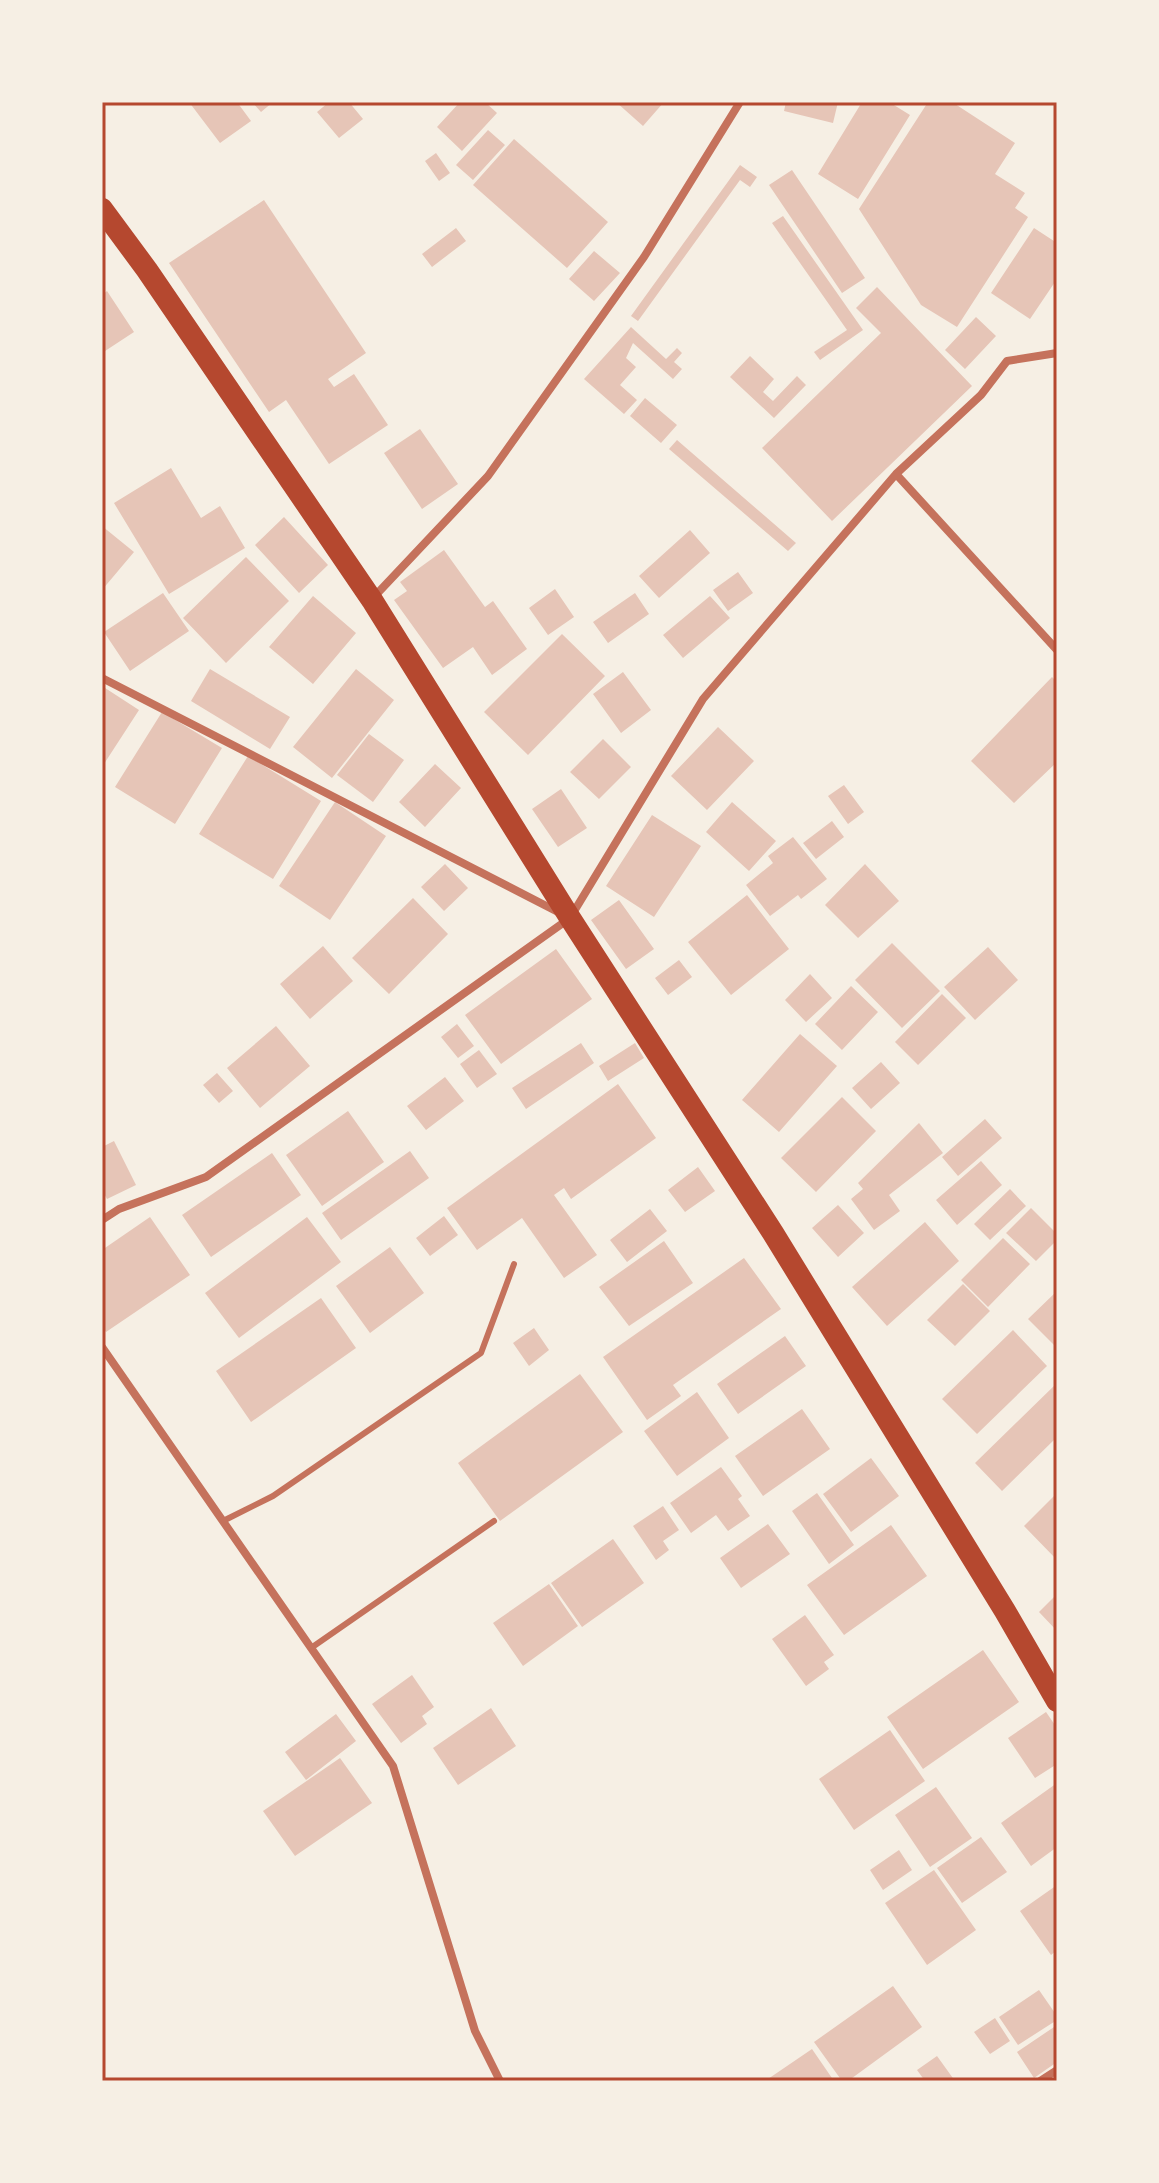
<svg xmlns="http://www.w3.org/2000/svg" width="1159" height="2183" viewBox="0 0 1159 2183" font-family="'Sofia Sans Condensed',sans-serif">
	<rect width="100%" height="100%" fill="#f6efe4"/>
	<path fill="#e6c5b7" d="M189,102H237L251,121L220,143Z
		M252,102H273L261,112Z
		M329,102H349L363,119L339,138L317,112Z
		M460,102H485L497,113L462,151L437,127Z
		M616,102H664L643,126Z
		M786,102H838L833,123L784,111Z
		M862,102H889L910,115L858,199L818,174Z
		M928,102H952L1015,143L995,174L1025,193L1015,208L1028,217L957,327L921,305L859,209Z
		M488,130L505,145L473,180L456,165Z
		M514,139L608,222L567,268L473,185Z
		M436,153L450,173L439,181L425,161Z
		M740,165L757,177L750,187L740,180L638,321L631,316Z
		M792,170L865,278L842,293L769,185Z
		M264,200L366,353L328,379L334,387L354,374L388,425L329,464L286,400L269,412L169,263Z
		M783,216L863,330L820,360L814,352L847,330L772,223Z
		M456,228L466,241L432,267L422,254Z
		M1034,228L1057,243V279L1030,319L991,293Z
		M594,251L620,273L594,301L569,279Z
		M877,287L972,386L832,521L762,448L881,333L856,308Z
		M107,291L134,332L102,353V295Z
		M976,317L996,336L965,369L945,350Z
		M631,327L666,359L677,348L682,353L674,362L682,369L673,379L633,343L626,358L636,367L620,385L637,400L624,414L584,379Z
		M750,356L774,379L763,392L773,401L797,376L806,385L774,418L730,377Z
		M645,398L677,425L661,443L630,416Z
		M420,429L458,484L422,509L384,453Z
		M677,440L796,543L788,551L669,449Z
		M171,468L201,518L220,506L245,548L169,594L114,503Z
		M284,517L328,565L299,593L255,545Z
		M102,526L134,552L102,590Z
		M690,530L710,553L659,598L639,576Z
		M444,550L485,607L493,601L527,649L492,675L473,647L443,668L394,600L407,591L400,582Z
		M246,557L289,601L226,663L183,618Z
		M738,572L753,593L728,611L713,590Z
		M555,589L574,617L548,635L529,608Z
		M163,593L189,631L130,671L104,632Z
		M635,593L649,614L608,643L593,622Z
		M313,596L356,633L313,684L269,647Z
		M710,596L730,618L683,658L663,635Z
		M562,634L605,676L528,755L484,712Z
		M210,669L290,717L270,749L191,701Z
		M356,669L394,700L332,778L293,747Z
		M623,672L651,710L621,733L593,694Z
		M1052,677L1057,682V762L1014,803L971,761Z
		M102,686L139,710L102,767Z
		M162,712L222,748L175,824L115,787Z
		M718,727L754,761L707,810L671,776Z
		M369,734L404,760L373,802L337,775Z
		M603,739L631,767L599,799L570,772Z
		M248,756L321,801L273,879L199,834Z
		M435,764L461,788L425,827L399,802Z
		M844,785L864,812L848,824L828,796Z
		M561,789L587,828L558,847L532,809Z
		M335,802L386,836L330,920L279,886Z
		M732,802L776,841L749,871L706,832Z
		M652,815L701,846L654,917L606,886Z
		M832,821L844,837L816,859L803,843Z
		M793,837L827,879L801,899L798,895L770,916L746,885L773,863L768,856Z
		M445,864L468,888L444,911L421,887Z
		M865,864L899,901L858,938L825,905Z
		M747,895L789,949L731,995L688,942Z
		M413,898L448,934L389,994L352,958Z
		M619,900L654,949L626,969L591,920Z
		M892,943L940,991L902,1028L855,980Z
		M323,946L353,981L310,1019L280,984Z
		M988,947L1018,980L975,1020L944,987Z
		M556,949L592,999L501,1064L465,1015Z
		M679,960L692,977L668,995L655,978Z
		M810,974L832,998L806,1022L785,1000Z
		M851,986L878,1012L842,1050L815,1024Z
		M942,994L966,1018L918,1065L895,1042Z
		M457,1024L474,1046L458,1058L441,1037Z
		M276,1026L310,1066L260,1108L227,1068Z
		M800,1034L837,1066L779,1132L742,1100Z
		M581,1043L594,1063L526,1109L512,1088Z
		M635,1043L644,1058L608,1081L599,1066Z
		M479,1050L497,1074L477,1088L460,1064Z
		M881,1062L900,1083L871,1109L852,1088Z
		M217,1073L233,1091L219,1103L203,1085Z
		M445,1077L464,1101L426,1130L407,1106Z
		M618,1084L656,1138L571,1199L564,1188L554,1195L597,1255L564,1278L522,1218L477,1250L447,1208Z
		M842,1097L876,1131L816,1192L781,1158Z
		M348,1111L384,1162L322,1206L286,1155Z
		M985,1119L1002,1138L958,1176L942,1157Z
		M919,1123L943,1153L889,1195L900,1211L874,1230L851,1199L863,1189L858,1183Z
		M114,1141L136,1185L107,1199L102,1190V1147Z
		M410,1151L429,1178L341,1240L322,1213Z
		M272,1153L301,1195L211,1257L182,1215Z
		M981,1161L1002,1185L957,1225L936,1200Z
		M698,1167L715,1191L685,1212L668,1190Z
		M1010,1189L1026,1206L990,1240L974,1224Z
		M838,1205L864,1233L838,1257L812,1228Z
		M1031,1208L1057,1234V1240L1036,1261L1006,1233Z
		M650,1209L667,1231L627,1262L610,1240Z
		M444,1216L458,1235L430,1256L416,1238Z
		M150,1217L190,1275L106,1332L102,1326V1250Z
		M307,1217L341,1262L239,1338L205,1293Z
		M925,1222L959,1261L887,1326L852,1287Z
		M1003,1238L1030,1264L988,1307L961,1280Z
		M664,1241L693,1283L629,1326L599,1287Z
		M390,1247L424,1293L370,1333L336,1286Z
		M744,1258L781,1309L673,1385L681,1396L647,1420L603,1357Z
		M963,1284L990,1311L955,1346L927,1320Z
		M1057,1291V1348L1028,1319Z
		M321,1298L356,1348L251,1422L216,1371Z
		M534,1328L549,1350L529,1366L513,1343Z
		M1013,1330L1047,1366L977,1434L942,1399Z
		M785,1336L806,1366L738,1414L717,1384Z
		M580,1374L623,1432L500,1521L458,1463Z
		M1057,1383V1437L1002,1491L975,1463Z
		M697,1392L729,1438L677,1476L644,1431Z
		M802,1409L830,1449L763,1496L735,1456Z
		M871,1458L899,1496L851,1532L823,1494Z
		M721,1467L742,1496L738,1499L750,1516L728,1531L716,1515L691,1533L670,1503Z
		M817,1493L854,1545L829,1564L792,1511Z
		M1057,1493V1560L1024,1526Z
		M663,1506L679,1530L663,1541L669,1550L656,1560L633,1526Z
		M768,1524L790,1554L741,1588L720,1558Z
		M891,1525L927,1576L844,1635L807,1585Z
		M613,1539L644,1583L582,1627L551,1583Z
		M549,1584L578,1626L523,1666L493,1623Z
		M1057,1594V1631L1039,1612Z
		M805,1615L834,1655L824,1662L829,1669L806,1686L772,1639Z
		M983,1650L1019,1702L923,1769L887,1717Z
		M412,1675L434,1707L422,1716L427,1724L401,1743L372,1704Z
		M491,1708L516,1746L458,1785L433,1748Z
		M1046,1712L1057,1728V1764L1035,1778L1008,1738Z
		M336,1714L356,1741L306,1780L285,1752Z
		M890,1730L925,1781L854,1830L819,1779Z
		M340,1758L372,1803L295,1856L263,1811Z
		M1057,1783V1847L1031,1866L1001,1823Z
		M936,1787L972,1838L930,1867L895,1815Z
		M981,1837L1007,1872L962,1903L937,1868Z
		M899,1850L912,1870L883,1890L870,1870Z
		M934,1870L976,1930L927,1965L885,1903Z
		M1057,1885V1950L1051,1955L1020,1911Z
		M893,1986L922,2027L848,2081H842L814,2042Z
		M1039,1990L1057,2016V2020L1018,2045L999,2017Z
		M995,2018L1010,2041L990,2054L974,2032Z
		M1057,2025V2062L1034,2078L1017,2052Z
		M812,2049L834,2081H765Z
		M937,2056L955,2081H925L917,2070Z"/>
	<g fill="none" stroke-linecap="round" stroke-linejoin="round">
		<path stroke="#c5725c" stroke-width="6" d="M223,1521L273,1496L481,1353L514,1264
			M311,1648L494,1521"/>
		<path stroke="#c5725c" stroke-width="8" d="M896,474L1057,650
			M373,598L488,476L644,257L740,102
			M102,678L558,912
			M102,1220L119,1209L206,1177L570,918L703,699L896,474L981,395L1007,361L1057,353
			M102,1347L393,1766L475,2031L500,2081
			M1040,2081L1057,2070"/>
		<path stroke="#b5482f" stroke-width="22" d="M102,209L147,270L372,600L570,918L773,1233L1005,1611L1057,1701"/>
	</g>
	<rect width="1159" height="2183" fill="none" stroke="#f6efe4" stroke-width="208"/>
	<rect x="104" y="104" width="951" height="1975" fill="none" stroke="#b5482f" stroke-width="3"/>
</svg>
